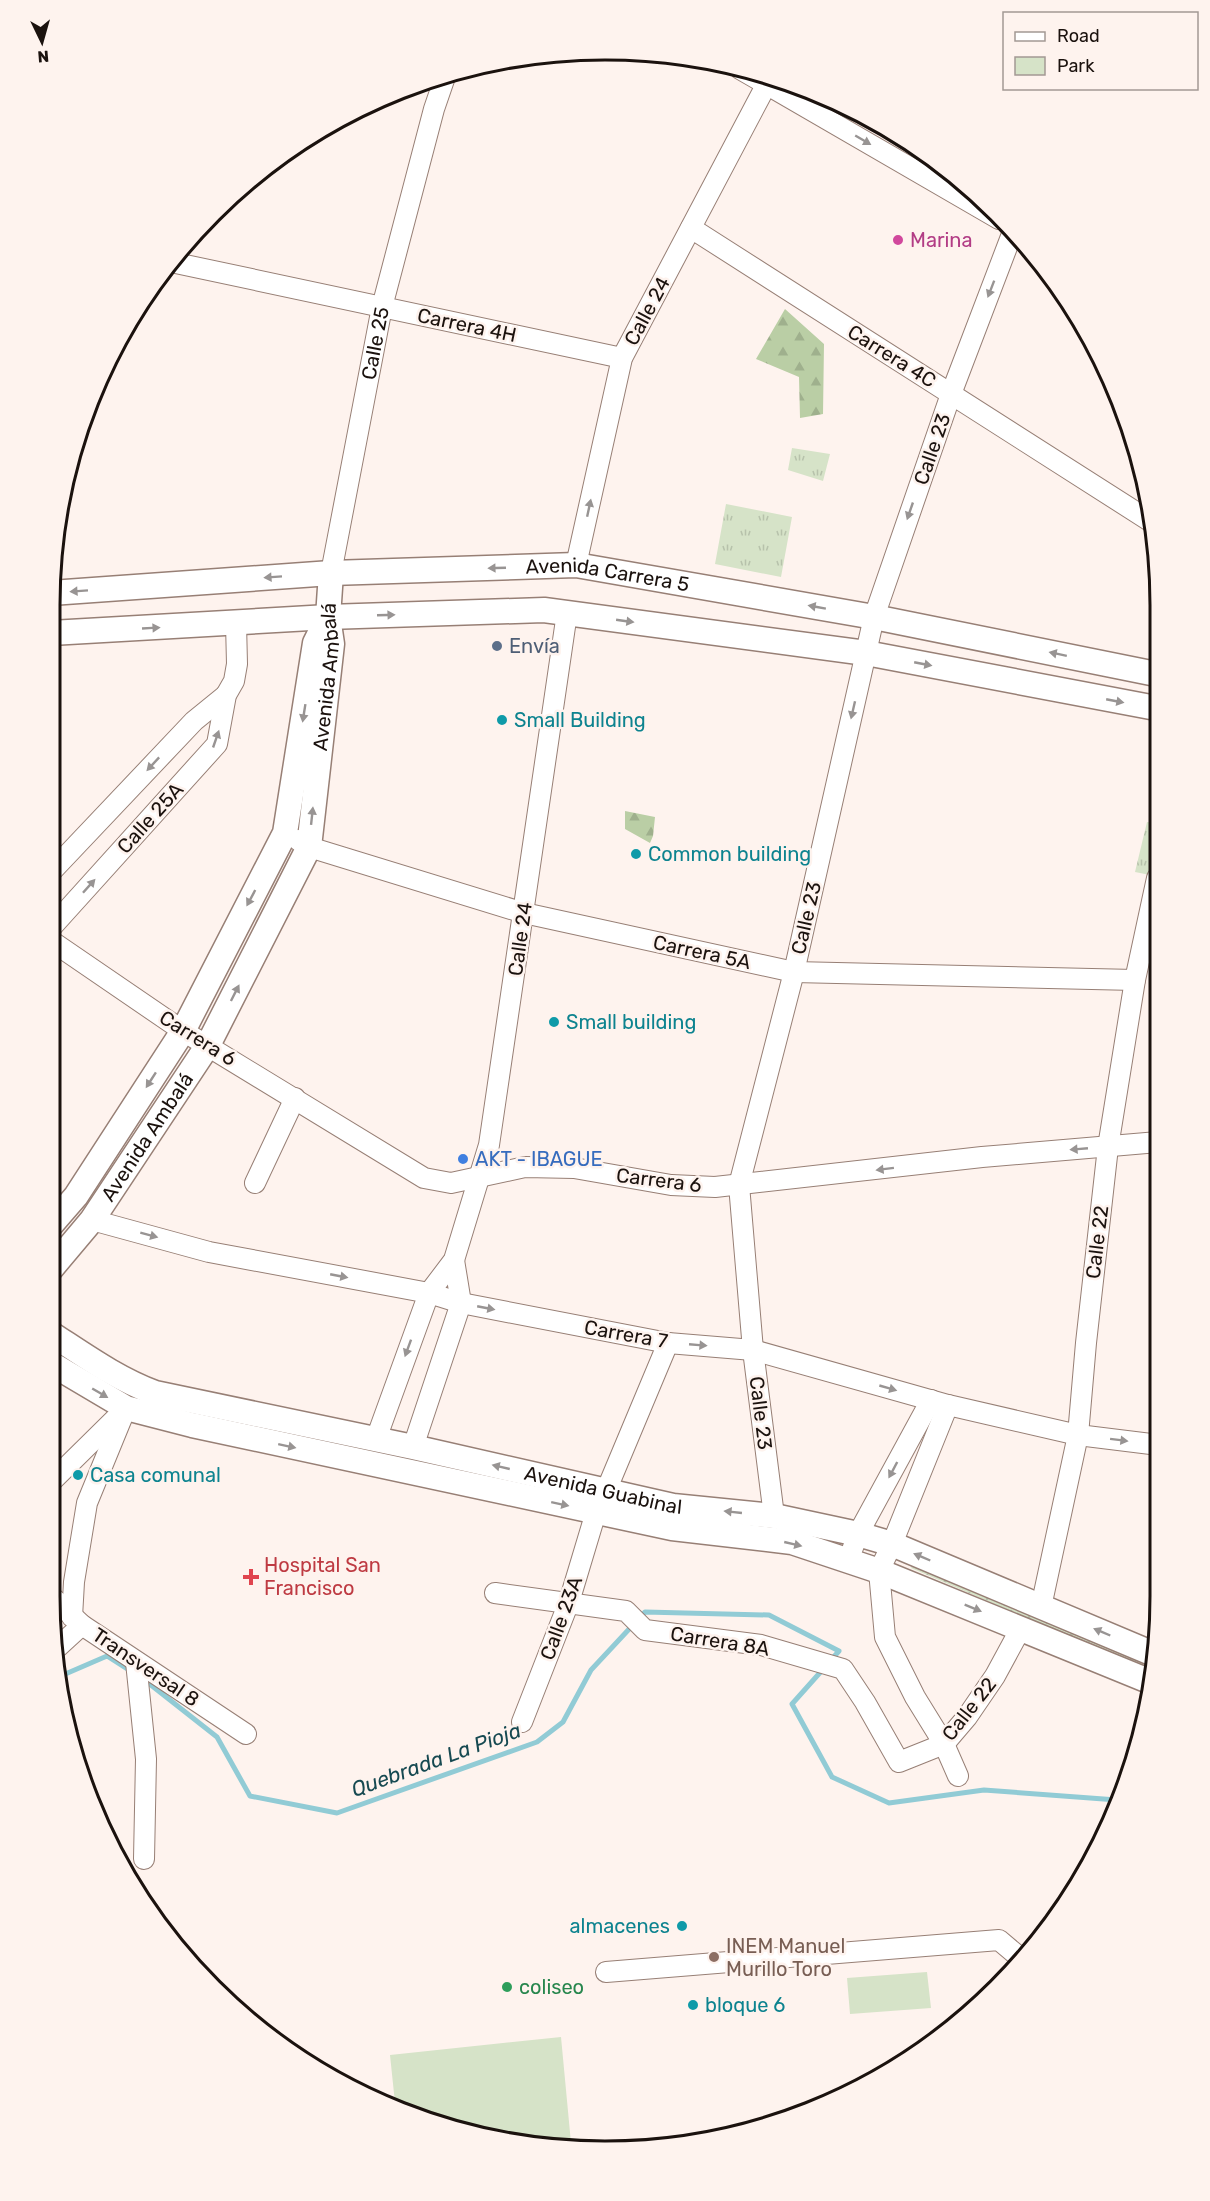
<svg xmlns="http://www.w3.org/2000/svg" width="1210" height="2201" viewBox="0 0 1210 2201" font-family="Rubik,sans-serif">
	<defs>
		<pattern id="grass-tufts" width="24" height="20" patternUnits="userSpaceOnUse" patternTransform="scale(1.5)"><rect width="24" height="20" fill="#d6e3c8"/><path d="M3 7l-1-3M5 7V3M7 7l1-3M15 17l-1-3M17 17v-4M19 17l1-3" fill="none" stroke="#b7c2ab"/></pattern>
		<pattern id="forest-firs" width="22" height="20" patternUnits="userSpaceOnUse" patternTransform="scale(1.5)"><rect width="22" height="20" fill="#bacea5"/><path d="M5 1l3.5 6h-7zM16 11l3.5 6h-7z" fill="#9fb08d"/></pattern>
		<pattern id="garden-dots" width="8" height="8" patternUnits="userSpaceOnUse" patternTransform="scale(1.5)"><rect width="8" height="8" fill="#d6e3c8"/><path d="M2 2h.1M6 6h.1" fill="none" stroke="#b7c2ab" stroke-width="1.8" stroke-linecap="round"/></pattern>
	</defs>
	<rect width="100%" height="100%" fill="#fef3ee"/>
	<path fill="url(#grass-tufts)" d="M792,448L830,454L823,481L788,470Z
		M726,504L792,517L781,577L715,564Z
		M1147,822L1157,823V845L1150,875L1135,872Z"/>
	<path fill="url(#forest-firs)" d="M785,309L824,344L823,414L800,418L799,377L756,359Z
		M625,811L655,817L653,836L650,843L625,829Z"/>
	<path fill="#d6e3c8" d="M927,1972L931,2008L850,2014L847,1978Z
		M561,2037L571,2143L462,2133L395,2103L390,2055Z"/>
	<path fill="url(#garden-dots)" d="M913,1564L1154,1666L1153,1672L911,1568Z"/>
	<g fill="none" stroke-linecap="round" stroke-linejoin="round">
		<path stroke="#91cbd5" stroke-width="5" d="M825,1667L792,1704L832,1777L889,1803L984,1790L1117,1800
			M63,1675L107,1656L132,1672
			M142,1678L217,1737L250,1796L337,1813L537,1742L563,1722L591,1670L645,1612L769,1615L839,1651L831,1660"/>
		<g stroke="#977f75" stroke-width="22">
			<g id="minor">
				<path d="M740,69L999,219"/>
				<path d="M691,228L1153,523"/>
				<path d="M171,262L622,358"/>
				<path d="M576,565L622,358L771,76"/>
				<path id="s1" d="M331,573L382,307L434,109L446,74"/>
				<path d="M298,840L309,847L524,913L794,972L1135,980"/>
				<path d="M50,873L194,721L226,695"/>
				<path d="M50,929L217,744L226,695L234,681L237,664L236,623"/>
				<path d="M50,940L183,1031L424,1178L451,1183L525,1167L574,1168L671,1185L715,1187L982,1157L1158,1142"/>
				<path d="M255,1183L295,1098"/>
				<path d="M92,1220L209,1252L429,1293L461,1303L668,1343L753,1350L948,1405L1078,1435L1159,1445"/>
				<path d="M948,1405L892,1544L879,1571L885,1637L915,1697L944,1744L958,1776"/>
				<path d="M376,1439L429,1293L454,1260L489,1145L567,613"/>
				<path d="M413,1447L461,1303L454,1260"/>
				<path d="M50,1483L120,1414"/>
				<path d="M606,1491L668,1343"/>
				<path d="M774,1516L753,1350L739,1185L794,972L874,617L951,394L1012,234"/>
				<path d="M848,1561L858,1534L931,1400"/>
				<path d="M495,1593L626,1611L645,1630L761,1645L843,1669L865,1702L899,1762L944,1744L967,1717L995,1676L1021,1628"/>
				<path d="M50,1595L82,1625L246,1734"/>
				<path d="M1041,1607L1078,1435L1086,1343L1108,1147L1135,980L1157,878"/>
				<path d="M72,1617L74,1582L87,1503L126,1408"/>
				<path d="M58,1647L82,1625"/>
				<path d="M136,1662L146,1759L144,1859"/>
				<path d="M522,1722L569,1602L596,1512"/>
				<path d="M606,1972L999,1940L1018,1956"/>
			</g>
		</g>
		<g stroke="#977f75" stroke-width="27">
			<g id="major">
				<path id="s2" d="M51,593L331,573L576,565L874,617L1156,674"/>
				<path d="M51,633L328,617L544,610L866,653L1156,708"/>
				<path d="M50,1226L76,1196L183,1031L285,833L315,643L326,621"/>
				<path id="s3" d="M50,1270L92,1220L208,1045L309,847L332,644L328,617L331,573"/>
				<path id="s4" d="M50,1333C84,1355 117,1379 155,1393L413,1447L673,1506L774,1516L858,1534L892,1544L1156,1655"/>
				<path d="M50,1363L126,1408L192,1425L672,1528L792,1542L879,1571L1151,1682"/>
			</g>
		</g>
		<use href="#minor" stroke="#fff" stroke-width="20"/>
		<use href="#major" stroke="#fff" stroke-width="24"/>
	</g>
	<defs><path id="oneway-solid" d="M-6-.8H1V-3.2L6.5 0L1 3.2V.8H-6Z" transform="scale(1.5)"/></defs>
	<g fill="#989493">
		<use href="#oneway-solid" transform="translate(863 140) rotate(30)"/>
		<use href="#oneway-solid" transform="translate(991 289) rotate(111)"/>
		<use href="#oneway-solid" transform="translate(589 508) rotate(-78)"/>
		<use href="#oneway-solid" transform="translate(910 511) rotate(109)"/>
		<use href="#oneway-solid" transform="translate(497 568) rotate(178)"/>
		<use href="#oneway-solid" transform="translate(273 577) rotate(176)"/>
		<use href="#oneway-solid" transform="translate(79 591) rotate(176)"/>
		<use href="#oneway-solid" transform="translate(817 607) rotate(-170)"/>
		<use href="#oneway-solid" transform="translate(386 615) rotate(-2)"/>
		<use href="#oneway-solid" transform="translate(625 621) rotate(8)"/>
		<use href="#oneway-solid" transform="translate(151 628) rotate(-3)"/>
		<use href="#oneway-solid" transform="translate(1058 654) rotate(-168)"/>
		<use href="#oneway-solid" transform="translate(923 664) rotate(11)"/>
		<use href="#oneway-solid" transform="translate(1115 701) rotate(11)"/>
		<use href="#oneway-solid" transform="translate(853 710) rotate(103)"/>
		<use href="#oneway-solid" transform="translate(304 713) rotate(99)"/>
		<use href="#oneway-solid" transform="translate(216 739) rotate(-71)"/>
		<use href="#oneway-solid" transform="translate(153 764) rotate(133)"/>
		<use href="#oneway-solid" transform="translate(312 816) rotate(-84)"/>
		<use href="#oneway-solid" transform="translate(89 886) rotate(-48)"/>
		<use href="#oneway-solid" transform="translate(251 898) rotate(118)"/>
		<use href="#oneway-solid" transform="translate(235 993) rotate(-63)"/>
		<use href="#oneway-solid" transform="translate(151 1080) rotate(123)"/>
		<use href="#oneway-solid" transform="translate(1079 1149) rotate(175)"/>
		<use href="#oneway-solid" transform="translate(885 1169) rotate(173)"/>
		<use href="#oneway-solid" transform="translate(149 1235) rotate(15)"/>
		<use href="#oneway-solid" transform="translate(339 1276) rotate(11)"/>
		<use href="#oneway-solid" transform="translate(486 1308) rotate(11)"/>
		<use href="#oneway-solid" transform="translate(698 1345) rotate(5)"/>
		<use href="#oneway-solid" transform="translate(408 1348) rotate(110)"/>
		<use href="#oneway-solid" transform="translate(888 1388) rotate(16)"/>
		<use href="#oneway-solid" transform="translate(100 1393) rotate(30)"/>
		<use href="#oneway-solid" transform="translate(1119 1440) rotate(7)"/>
		<use href="#oneway-solid" transform="translate(287 1446) rotate(12)"/>
		<use href="#oneway-solid" transform="translate(501 1467) rotate(-167)"/>
		<use href="#oneway-solid" transform="translate(893 1470) rotate(118)"/>
		<use href="#oneway-solid" transform="translate(560 1504) rotate(12)"/>
		<use href="#oneway-solid" transform="translate(733 1512) rotate(-174)"/>
		<use href="#oneway-solid" transform="translate(793 1544) rotate(13)"/>
		<use href="#oneway-solid" transform="translate(922 1557) rotate(-157)"/>
		<use href="#oneway-solid" transform="translate(973 1608) rotate(22)"/>
		<use href="#oneway-solid" transform="translate(1102 1632) rotate(-157)"/>
	</g>
	<circle fill="#d1479c" stroke="#fef3ee" stroke-width="2" cx="898" cy="240" r="6"/>
	<circle fill="#5c6f8a" stroke="#fef3ee" stroke-width="2" cx="497" cy="646" r="6"/>
	<g fill="#0f9aa8" stroke="#fef3ee" stroke-width="2">
		<circle cx="502" cy="720" r="6"/>
		<circle cx="636" cy="854" r="6"/>
		<circle cx="554" cy="1022" r="6"/>
		<circle cx="78" cy="1475" r="6"/>
		<circle cx="682" cy="1926" r="6"/>
		<circle cx="693" cy="2005" r="6"/>
	</g>
	<circle fill="#3f7fe0" stroke="#fef3ee" stroke-width="2" cx="463" cy="1159" r="6"/>
	<path fill="#e0444e" stroke="#fef3ee" stroke-width="2" d="M248 1568h6v6h6v6h-6v6h-6v-6h-6v-6h6z"/>
	<circle fill="#8d6e63" stroke="#fef3ee" stroke-width="2" cx="714" cy="1957" r="6"/>
	<circle fill="#2e9e5b" stroke="#fef3ee" stroke-width="2" cx="507" cy="1987" r="6"/>
	<g text-anchor="middle" stroke-width="5" stroke-linejoin="round" paint-order="stroke">
		<g font-size="20" fill="#b23c85" stroke="#fef3ee" text-anchor="start">
			<text x="910" y="247">Marina</text>
		</g>
		<g font-size="20" fill="#1b120e" stroke="#fef3ee">
			<text transform="translate(647 311) rotate(-62)" y="7">Calle 24</text>
			<text transform="translate(467 325) rotate(12)" y="7">Carrera 4H</text>
			<text dy="7" stroke="none"><textPath href="#s1" startOffset="234">Calle 25</textPath></text>
			<text transform="translate(892 356) rotate(32)" y="7">Carrera 4C</text>
			<text transform="translate(932 449) rotate(-71)" y="7">Calle 23</text>
			<text dy="7" stroke="none"><textPath href="#s2" startOffset="558">Avenida Carrera 5</textPath></text>
			<text dy="7" stroke="none"><textPath href="#s3" startOffset="669">Avenida Ambalá</textPath></text>
			<text transform="translate(150 818) rotate(-48)" y="7">Calle 25A</text>
			<text transform="translate(806 918) rotate(-77)" y="7">Calle 23</text>
			<text transform="translate(520 939) rotate(-82)" y="7">Calle 24</text>
			<text transform="translate(702 952) rotate(12)" y="7">Carrera 5A</text>
			<text transform="translate(198 1038) rotate(32)" y="7">Carrera 6</text>
			<text dy="7" stroke="none"><textPath href="#s3" startOffset="165">Avenida Ambalá</textPath></text>
			<text transform="translate(659 1180) rotate(7)" y="7">Carrera 6</text>
			<text transform="translate(1097 1242) rotate(-83)" y="7">Calle 22</text>
			<text transform="translate(626 1334) rotate(10)" y="7">Carrera 7</text>
			<text transform="translate(761 1413) rotate(83)" y="7">Calle 23</text>
			<text dy="7" stroke="none"><textPath href="#s4" startOffset="580">Avenida Guabinal</textPath></text>
			<text transform="translate(561 1618) rotate(-70)" y="7">Calle 23A</text>
			<text transform="translate(720 1641) rotate(9)" y="7">Carrera 8A</text>
			<text transform="translate(146 1667) rotate(34)" y="7">Transversal 8</text>
			<text transform="translate(969 1709) rotate(-52)" y="7">Calle 22</text>
		</g>
		<g font-size="20" fill="#4e5e75" stroke="#fef3ee" text-anchor="start">
			<text x="509" y="653">Envía</text>
		</g>
		<g font-size="20" fill="#0d838f" stroke="#fef3ee" text-anchor="start">
			<text x="514" y="727">Small Building</text>
			<text x="648" y="861">Common building</text>
			<text x="566" y="1029">Small building</text>
			<text x="90" y="1482">Casa comunal</text>
			<text x="670" y="1933" text-anchor="end">almacenes</text>
			<text x="705" y="2012">bloque 6</text>
		</g>
		<g font-size="20" fill="#366cbe" stroke="#fef3ee" text-anchor="start">
			<text x="475" y="1166">AKT - IBAGUE</text>
		</g>
		<g font-size="20" fill="#be3a42" stroke="#fef3ee" text-anchor="start">
			<text x="264" y="1572">Hospital San<tspan x="264" dy="23">Francisco</tspan></text>
		</g>
		<g font-size="20" fill="#785e54" stroke="#fef3ee" text-anchor="start">
			<text x="726" y="1953">INEM Manuel<tspan x="726" dy="23">Murillo Toro</tspan></text>
		</g>
		<g font-size="20" fill="#27864d" stroke="#fef3ee" text-anchor="start">
			<text x="519" y="1994">coliseo</text>
		</g>
		<g font-size="21" font-style="italic" fill="#164951" stroke="#fef3ee">
			<text transform="translate(436 1760) rotate(-20)" y="7">Quebrada La Pioja</text>
		</g>
	</g>
	<path d="M0 0H1210V2201H0ZM605 60H605A545 545 0 0 1 1150 605V1596A545 545 0 0 1 605 2141H605A545 545 0 0 1 60 1596V605A545 545 0 0 1 605 60Z" fill="#fef3ee" fill-rule="evenodd"/>
	<path fill="none" stroke="#1b120e" stroke-width="3" d="M605 60H605A545 545 0 0 1 1150 605V1596A545 545 0 0 1 605 2141H605A545 545 0 0 1 60 1596V605A545 545 0 0 1 605 60Z"/>
	<rect x="1003" y="12" width="195" height="78" fill="#fef3ee" stroke="#a39994" stroke-width="1.5"/>
	<rect x="1015" y="32" width="30" height="9" fill="#ffffff" stroke="#a39994" stroke-width="1.5"/>
	<text x="1057" y="42" font-size="18" fill="#1b120e">Road</text>
	<rect x="1015" y="57" width="30" height="18" fill="#d6e3c8" stroke="#a39994" stroke-width="1.5"/>
	<text x="1057" y="72" font-size="18" fill="#1b120e">Park</text>
	<g transform="translate(42 42) rotate(175)" stroke="#fef3ee" stroke-width="4.5" paint-order="stroke">
	<path d="M0-4.5L10 22L0 15L-10 22Z" fill="#1b120e"/>
	<text y="-9" font-size="16" font-weight="bold" text-anchor="middle" fill="#1b120e">N</text>
	</g>
</svg>
